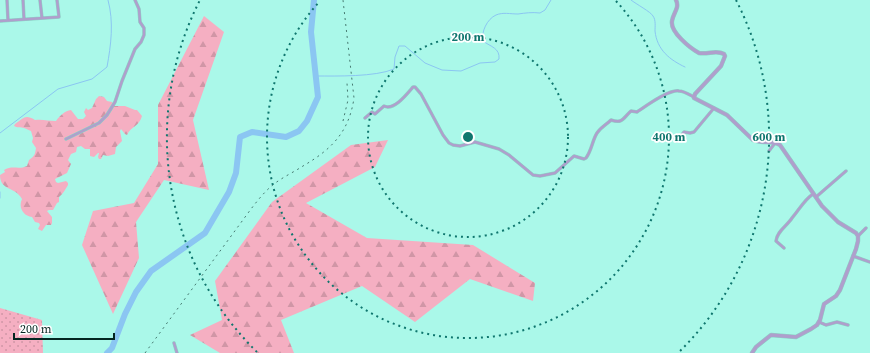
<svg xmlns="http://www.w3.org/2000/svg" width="870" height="353" viewBox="0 0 870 353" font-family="'Source Serif 4',serif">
	<defs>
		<pattern id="grass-dots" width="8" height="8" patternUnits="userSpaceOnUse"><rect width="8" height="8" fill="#f5afc2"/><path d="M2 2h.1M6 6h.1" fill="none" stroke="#d096a6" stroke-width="1.8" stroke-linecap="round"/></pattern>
		<pattern id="forest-firs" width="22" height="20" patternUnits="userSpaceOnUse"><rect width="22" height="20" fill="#f5afc2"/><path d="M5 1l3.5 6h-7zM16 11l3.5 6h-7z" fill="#d096a6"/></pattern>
	</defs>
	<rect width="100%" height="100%" fill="#aaf8e9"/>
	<path fill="url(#grass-dots)" d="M0,308L42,320L43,353H0Z"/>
	<path fill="url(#forest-firs)" d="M204,16L224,32L193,120L209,190L164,180L136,222L139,258L113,314L82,245L93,211L134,203L158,164V105Z
		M99,96L104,97L107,101L112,102L115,106H125L135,110H137L142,116C139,127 131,126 127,135L125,134L121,129L120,131L122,141L116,147L115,154L108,156L103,155L101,159H99L98,157L99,153H98L94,157L90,156V149H85L81,146L77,147L76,152L71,154L68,160L71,164L67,173L55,179L56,182L58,183L66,181L68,183V185C65,190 63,194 59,197V202L57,203L53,210H49L47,211L52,217V223L51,225H46L42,231L38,229L40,225L39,223L35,222L32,217C23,216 18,207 22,199C15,186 0,191 0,175L5,172L4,170C12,165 19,170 27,166L29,160C35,156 35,154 36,148L32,142L33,138L31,131C28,130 27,129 24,128C21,127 17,128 14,126L15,124C24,118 25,114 35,120C43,119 48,121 56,121C60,115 65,111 71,110L78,119H83L86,116L84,112L86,108L88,110L92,108L96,99Z
		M388,140L375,167L306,203L367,238L473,245L535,283L533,301L470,279L415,322L362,286L281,320L294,353H220L190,335L222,320L215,281L272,202L351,145Z"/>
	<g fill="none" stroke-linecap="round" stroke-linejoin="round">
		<path stroke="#8bc6f2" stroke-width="1" d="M631,0C636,4 651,12 653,16C656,20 655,27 655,31C657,50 670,60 685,67
			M316,76C337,76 375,77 394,69L395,57L399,46H405L425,63L442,70L461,71L480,63L495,62L499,59C500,48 491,47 483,41C481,32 487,19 496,15C503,12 510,14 518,14C525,13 532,12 540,13L545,10L551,0
			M0,133L58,89L92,79L107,67C111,45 114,22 108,0
			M0,192V198"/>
		<path stroke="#8bc6f2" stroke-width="6" d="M107,353L112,348L125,314L136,292L151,271L205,233L229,192L236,173L240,137L252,132L286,137L299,131L307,121L318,97L311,32L314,0"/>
		<g stroke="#8cd2c5" stroke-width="3.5">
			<path id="minor" d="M7,0L8,20
				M23,0L24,19
				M40,0L42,18
				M0,21L59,17L57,0
				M365,118L372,112L375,114L384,106C394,111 407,94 413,87H415L421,94L443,135L449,143L453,145L460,146L475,142L499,149L509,155L533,175L540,176L555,173L574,156L584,159L586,158C592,150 592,141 597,133C601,127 606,125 611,120C623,124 623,118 631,111L637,112C646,106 669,89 679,91C684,91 690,95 694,97
				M66,139L99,123L107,115L115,102L122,81L135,49L141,42L144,35V28L140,22L139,9L135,0
				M677,141L684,132L690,133L694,132L714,108
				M769,151L775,143
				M816,197L846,171
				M858,236L866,228
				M784,248L776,241C777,231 787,226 792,218C799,210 804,200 813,194
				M853,256L870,262
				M819,322L826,325L837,322L848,325
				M174,343L177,353"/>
		</g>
		<g stroke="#8cd2c5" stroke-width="4.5">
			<path id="tertiary" d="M676,0C680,8 673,13 672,21C670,32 690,48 699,53C708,55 716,49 724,54L725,56L721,66L695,94L694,98L727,115L753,140C762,144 771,140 780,145L822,206L838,222L856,233L858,236V241L856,249L840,290L836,296L824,304L820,320L817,325L811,329L796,337L771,335L756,347L752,353"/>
		</g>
		<use href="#minor" stroke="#af9fcc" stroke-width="2.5"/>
		<use href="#tertiary" stroke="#af9fcc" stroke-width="3.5"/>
		<path stroke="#457970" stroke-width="1" stroke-dasharray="2 4" stroke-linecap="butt" d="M343,121L348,100L347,83
			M145,353L251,209C258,200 265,191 274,184C283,177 294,172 303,166C332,149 349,132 354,98L343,0"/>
	</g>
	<g fill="none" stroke="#0f766e" stroke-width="2" stroke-dasharray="2 4">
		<circle cx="468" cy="137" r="100"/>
		<path d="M616 1A201 201 0 1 1 320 1"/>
		<path d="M257 352A301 301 0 0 1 200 0M736 0A301 301 0 0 1 679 352"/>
	</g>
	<circle cx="468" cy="137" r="6" fill="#0f766e" stroke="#fff" stroke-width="2"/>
	<g font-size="12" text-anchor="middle" font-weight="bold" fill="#0f766e" stroke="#fff" stroke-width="3.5" stroke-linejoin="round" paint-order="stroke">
		<text x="468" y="41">200 m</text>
		<text x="669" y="141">400 m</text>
		<text x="769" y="141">600 m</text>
	</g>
	<path d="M14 333v6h100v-6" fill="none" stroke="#042621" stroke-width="2"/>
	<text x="20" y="333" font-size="12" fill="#042621" stroke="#ffffff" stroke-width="3" paint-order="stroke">200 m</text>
</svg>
